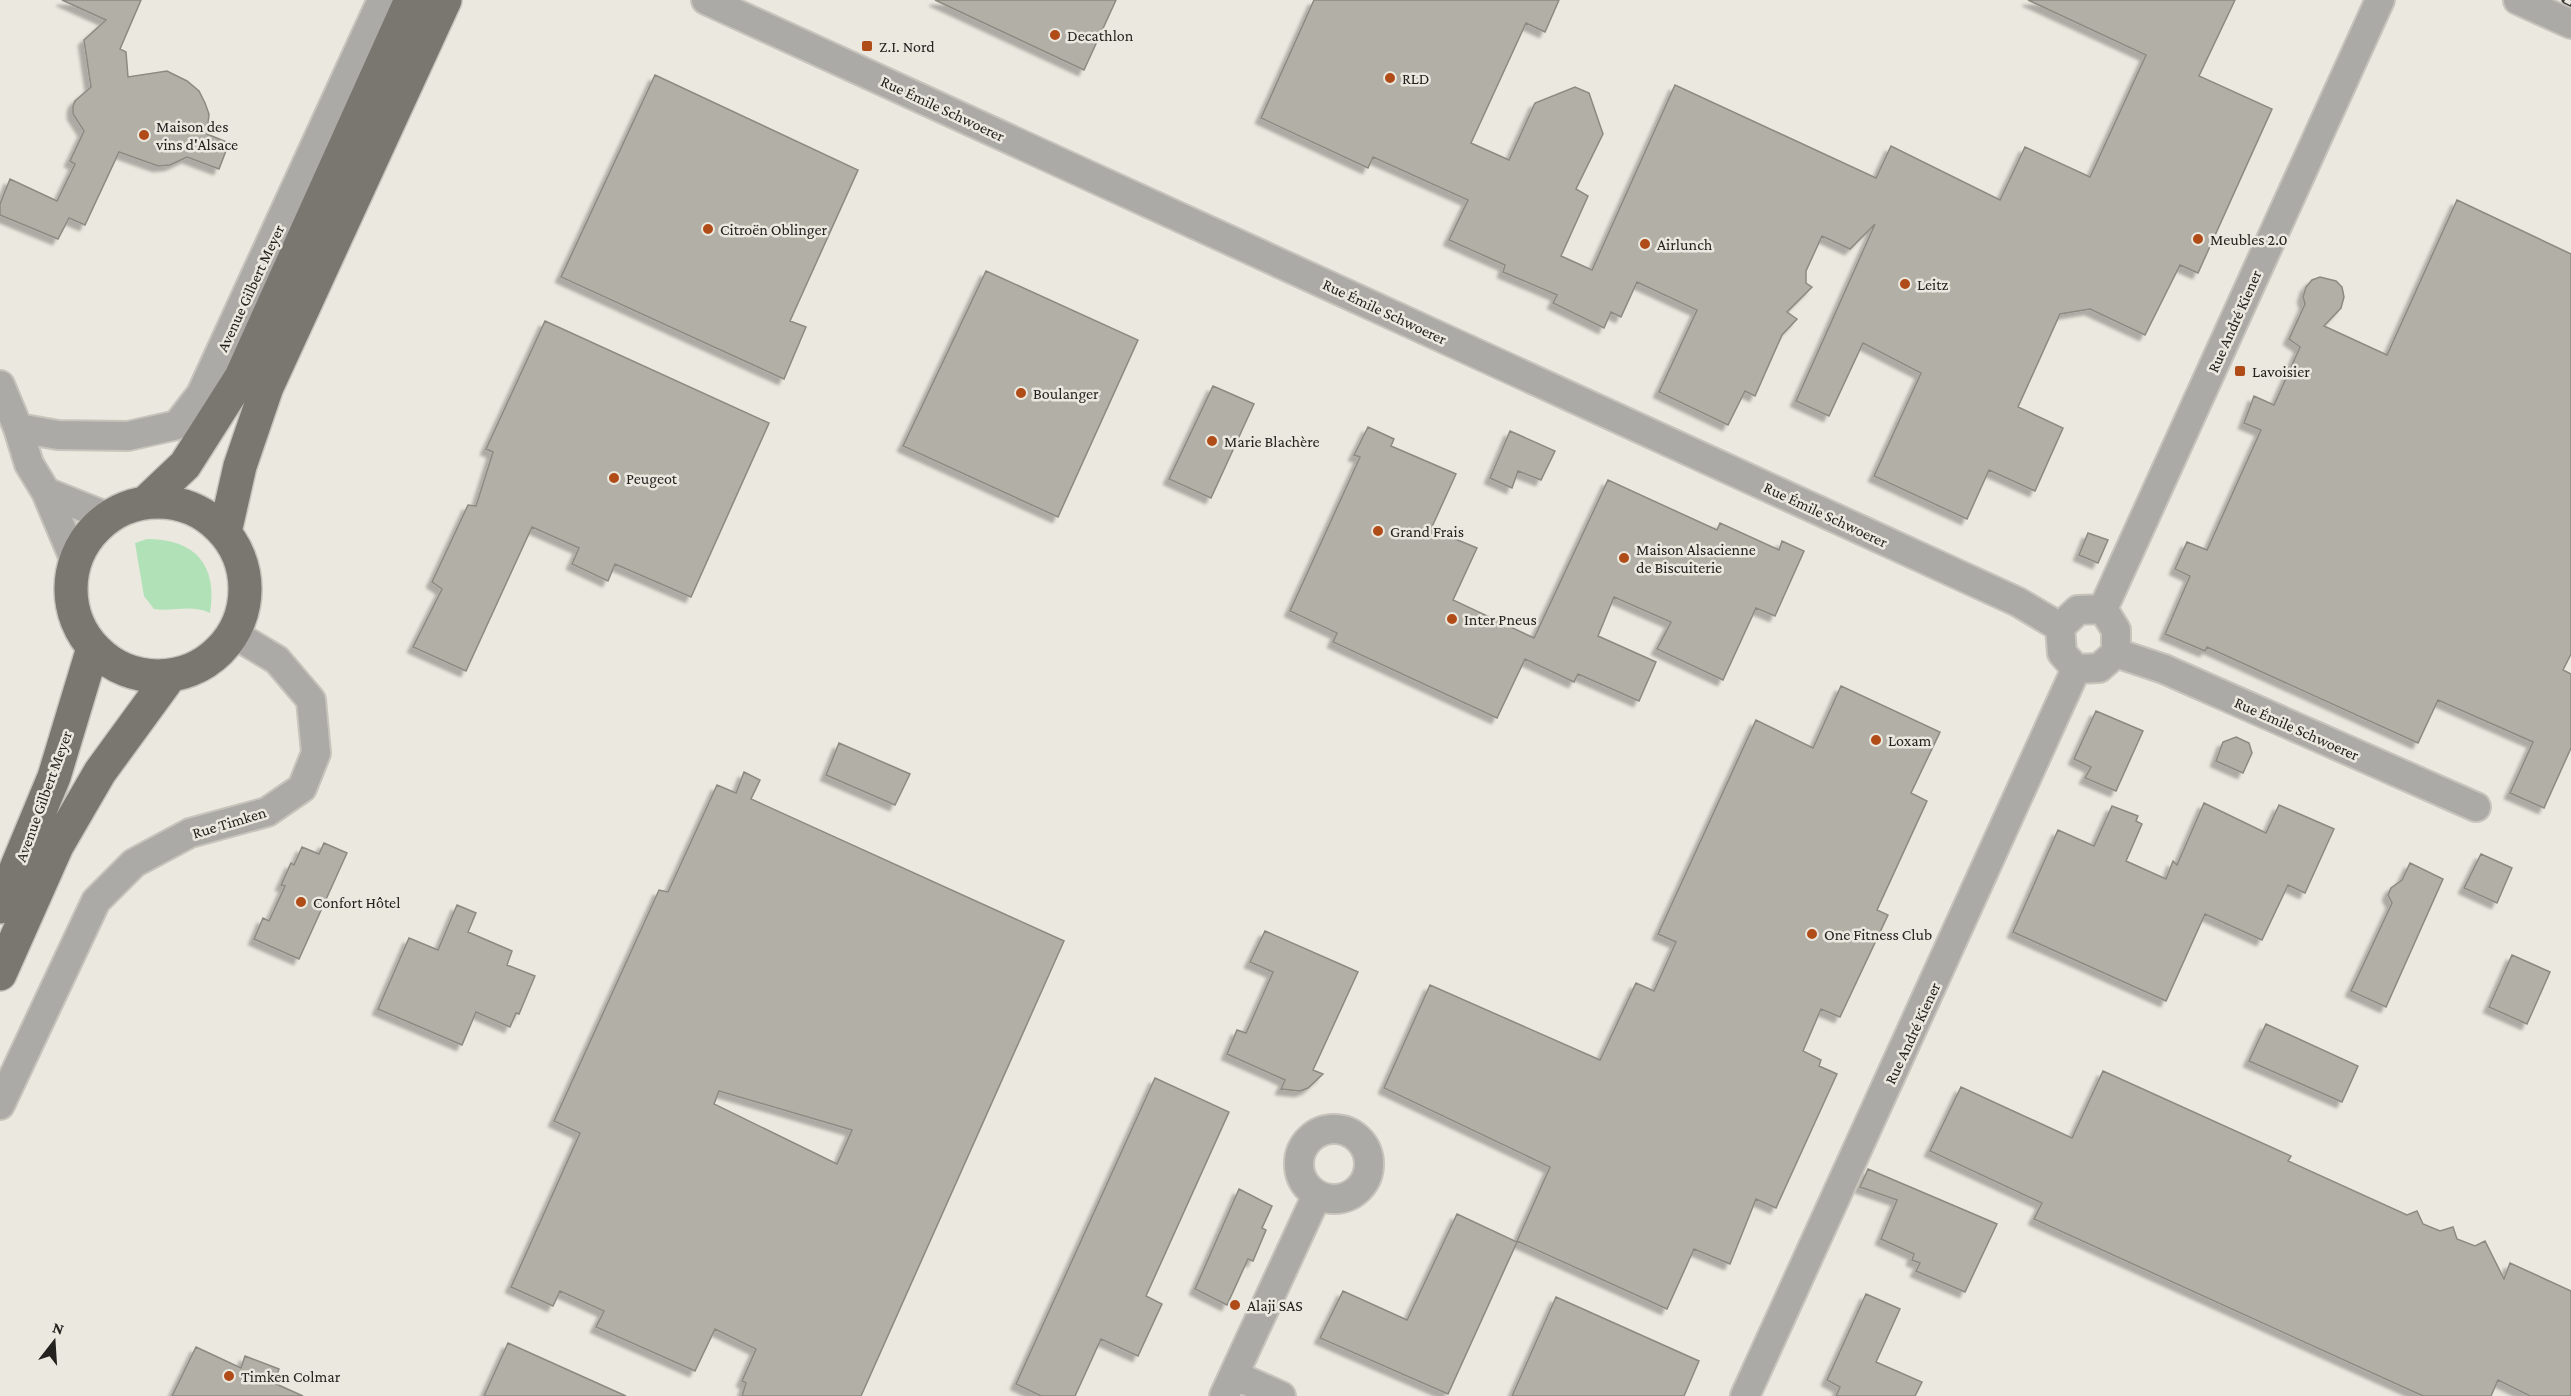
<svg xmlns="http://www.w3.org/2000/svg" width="2571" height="1396" viewBox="0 0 2571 1396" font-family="'Crimson Pro',serif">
	<defs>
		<filter id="shadow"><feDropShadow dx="-5.5" dy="5.5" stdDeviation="1.5" flood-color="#0004"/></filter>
	</defs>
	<rect width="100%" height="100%" fill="#ebe8df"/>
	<path fill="#b1e1b7" d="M147,539C195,539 218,565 210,613C192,604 173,612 154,609L144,596L135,543Z"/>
	<path fill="#b2afa6" stroke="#8d8a82" stroke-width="1.5" fill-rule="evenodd" filter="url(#shadow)" d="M62,0H141L120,49L126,52L128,77L167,71L187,81L199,91L205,103L209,114L207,134L229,143L219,169L187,157L170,165L158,166L119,152L85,225L69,218L58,239L0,215V204L10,179L57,201L75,164L70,161L84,131L73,114V106L75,101L91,87L84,40L106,20Z
		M935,0H1116L1084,70Z
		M1314,0H1559L1545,32L1526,23L1471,143L1509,160L1535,103L1575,87L1589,93L1603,134L1576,189L1588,196L1561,256L1592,270L1675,85L1876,178L1891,146L2000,200L2025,147L2090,177L2146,55L2028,0H2235L2199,76L2272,109L2198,273L2180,265L2145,335L2090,309L2060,314L2018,407L2063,428L2035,491L1989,470L1967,519L1874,476L1921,373L1863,343L1829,416L1796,401L1875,224L1850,249L1822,236L1806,271V283L1812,287L1787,312L1797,319L1782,335L1755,396L1745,391L1728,425L1659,392L1697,310L1637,282L1621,317L1611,312L1604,328L1553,303L1557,295L1503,272L1505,265L1449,240L1468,200L1373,157L1368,168L1261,118Z
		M655,75L858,170L790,321L806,327L784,379L561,277Z
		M2457,200L2571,254V654L2563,670L2571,674V748L2544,808L2510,793L2533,742L2438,700L2418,743L2207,647L2205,651L2165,634L2190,576L2175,569L2187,542L2207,550L2261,430L2244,423L2254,396L2274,405L2300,347L2289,339L2305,304L2303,297L2306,287L2312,280L2320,277L2336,281L2342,287L2344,297L2341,308L2324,326L2387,355Z
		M986,271L1138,340L1058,517L903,446Z
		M545,321L769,423L691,597L615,564L608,581L572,564L579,548L532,527L466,671L413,647L442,589L432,582L468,505L476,506L493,452L486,449Z
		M1213,386L1254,404L1211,498L1169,479Z
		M1368,427L1394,439L1391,446L1456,474L1431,529L1477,548L1453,600L1534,638L1608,480L1717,530L1720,523L1779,550L1782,541L1804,551L1775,616L1756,608L1723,680L1657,649L1671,622L1614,597L1598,636L1656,662L1639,701L1578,674L1574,682L1525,659L1497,718L1333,642L1337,633L1290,611L1360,457L1354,455Z
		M1510,431L1555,451L1541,480L1518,471L1512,488L1490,478Z
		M2088,533L2108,540L2098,563L2079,555Z
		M1841,686L1940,732L1911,793L1927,801L1877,910L1888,915L1840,1017L1821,1009L1803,1051L1821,1060L1819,1066L1837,1074L1776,1208L1756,1199L1730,1264L1694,1249L1667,1309L1517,1241L1550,1167L1384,1088L1430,985L1600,1060L1636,983L1654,991L1676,942L1658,934L1756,720L1813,748Z
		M2096,711L2143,731L2116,791L2085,778L2091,767L2074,759Z
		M2236,737L2249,743L2252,753L2243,773L2216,761L2223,742Z
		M839,743L910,774L895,805L826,775Z
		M744,772L760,780L751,799L1064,941L861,1396H742L746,1383L742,1381L756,1349L715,1329L695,1371L596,1327L604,1311L560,1291L553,1306L511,1287L580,1133L554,1121L659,890L668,892L717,785L736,793ZM719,1091L852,1130L837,1164L714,1104Z
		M2204,803L2266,833L2279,805L2334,829L2305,893L2288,885L2262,940L2205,914L2166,1001L2013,932L2058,830L2094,846L2112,806L2138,816L2136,821L2142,824L2126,861L2166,879L2173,861L2177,865Z
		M324,843L347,853L299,959L254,939L263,918L269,921L285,886L281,885L291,863L294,865L302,847L319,854Z
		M2481,854L2512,868L2497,903L2464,888Z
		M2410,863L2443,879L2386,1007L2351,991L2392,903L2388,895L2391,888L2402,880Z
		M457,905L476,913L468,932L512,951L507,965L535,976L519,1014L516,1013L510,1027L476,1012L462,1045L378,1009L409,938L438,950Z
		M1265,931L1358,972L1313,1070L1323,1074L1308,1088L1300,1091L1281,1089L1285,1080L1227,1054L1237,1030L1246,1033L1273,972L1250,962Z
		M2512,955L2550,972L2527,1024L2489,1007Z
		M2266,1024L2358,1066L2342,1102L2249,1061Z
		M2103,1071L2291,1156L2288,1161L2407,1215L2417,1211L2423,1224L2440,1231L2453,1227L2457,1239L2475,1246L2485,1241L2504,1279L2510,1263L2571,1291V1396H2530L2498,1380L2491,1396H2423L2034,1219L2042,1203L1930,1151L1961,1087L2072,1138Z
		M1155,1078L1229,1112L1146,1296L1162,1304L1138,1356L1101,1339L1075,1396H1041L1016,1384Z
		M1868,1169L1997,1224L1965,1292L1916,1271L1920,1263L1912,1260L1914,1254L1881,1239L1897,1200L1860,1187Z
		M1239,1189L1272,1206L1262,1228L1266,1230L1253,1261L1248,1259L1227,1305L1195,1289Z
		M1457,1214L1517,1242L1448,1394L1320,1338L1343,1291L1407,1320Z
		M1866,1294L1900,1309L1876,1362L1922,1382L1915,1396H1836L1840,1387L1827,1380Z
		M1556,1297L1699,1361L1684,1396H1512Z
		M508,1343L626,1396H484Z
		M196,1347L241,1368L245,1356L279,1369L274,1383L303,1396H172Z"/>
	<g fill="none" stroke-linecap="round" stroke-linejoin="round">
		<g stroke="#c7c4bc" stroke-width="32">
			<path id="minor" d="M706,0L2018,602L2060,627
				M2518,0L2571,24
				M0,385L18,428L29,464L46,492L75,561
				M18,428L58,435L128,436L177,425L201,394L382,0
				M46,492L108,517
				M2103,609L2380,0
				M2116,653L2164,669L2476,807
				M2076,669L2062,653L2060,627L2078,610L2103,609
				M2076,669L2099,668L2116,653V630L2103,609
				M0,1105L96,901L134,863L190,833L267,812L302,788L316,753L311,700L277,660L234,634
				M1299 1164a35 35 0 1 1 70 0a35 35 0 1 1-70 0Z
				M1234,1375L1281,1396
				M1224,1396L1317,1195
				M1745,1396L2076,669"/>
		</g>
		<g stroke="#c7c4bc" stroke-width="36">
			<path id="major" d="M71 589a87 87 0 1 1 174 0a87 87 0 1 1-174 0Z
				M146,502L185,465L241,377L411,0
				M225,532L240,466L267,387L445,0
				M0,907L54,777L93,648
				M0,974L57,846L100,772L170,676"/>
		</g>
		<use href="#minor" stroke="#acaaa7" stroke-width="28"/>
		<use href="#major" stroke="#797770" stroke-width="33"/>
		<g stroke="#3d3b38" stroke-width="7">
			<path id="rail" d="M2565,0L2571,3"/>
		</g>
		<use href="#rail" stroke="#ebe8df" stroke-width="4.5" stroke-dasharray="14" stroke-linecap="butt"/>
	</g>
	<g fill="#b04c18" stroke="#ebe8df" stroke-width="2">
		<circle cx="1055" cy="35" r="6"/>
		<rect x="861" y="40" width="12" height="12" rx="3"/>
		<circle cx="1390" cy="78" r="6"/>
		<circle cx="144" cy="135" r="6"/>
		<circle cx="708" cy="229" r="6"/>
		<circle cx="2198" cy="239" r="6"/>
		<circle cx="1645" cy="244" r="6"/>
		<circle cx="1905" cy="284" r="6"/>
		<rect x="2234" y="365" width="12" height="12" rx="3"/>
		<circle cx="1021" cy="393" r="6"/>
		<circle cx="1212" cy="441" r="6"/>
		<circle cx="614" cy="478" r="6"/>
		<circle cx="1378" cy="531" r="6"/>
		<circle cx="1624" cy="558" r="6"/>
		<circle cx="1452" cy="619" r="6"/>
		<circle cx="1876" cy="740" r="6"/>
		<circle cx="301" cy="902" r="6"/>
		<circle cx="1812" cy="934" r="6"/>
		<circle cx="1235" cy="1305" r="6"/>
		<circle cx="229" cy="1376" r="6"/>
	</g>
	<g text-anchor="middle" stroke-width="5" stroke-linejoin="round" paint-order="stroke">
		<g font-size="16" fill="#23221f" stroke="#ebe8df" text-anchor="start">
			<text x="1067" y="41">Decathlon</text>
			<text x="879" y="52">Z.I. Nord</text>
			<text x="1402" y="84">RLD</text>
			<text x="156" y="132">Maison des<tspan x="156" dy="18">vins d'Alsace</tspan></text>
			<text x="720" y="235">Citroën Oblinger</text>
			<text x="2210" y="245">Meubles 2.0</text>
			<text x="1657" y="250">Airlunch</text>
			<text x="1917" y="290">Leitz</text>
			<text x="2252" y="377">Lavoisier</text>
			<text x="1033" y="399">Boulanger</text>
			<text x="1224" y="447">Marie Blachère</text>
			<text x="626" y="484">Peugeot</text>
			<text x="1390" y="537">Grand Frais</text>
			<text x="1636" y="555">Maison Alsacienne<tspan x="1636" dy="18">de Biscuiterie</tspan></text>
			<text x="1464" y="625">Inter Pneus</text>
			<text x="1888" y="746">Loxam</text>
			<text x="313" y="908">Confort Hôtel</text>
			<text x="1824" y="940">One Fitness Club</text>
			<text x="1247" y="1311">Alaji SAS</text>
			<text x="241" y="1382">Timken Colmar</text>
		</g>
		<g font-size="16" fill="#23221f" stroke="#ebe8df">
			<text transform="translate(943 108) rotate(25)" y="6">Rue Émile Schwoerer</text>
			<text transform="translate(250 288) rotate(-65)" y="6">Avenue Gilbert Meyer</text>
			<text transform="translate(1385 311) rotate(25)" y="6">Rue Émile Schwoerer</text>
			<text transform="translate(2234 321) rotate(-66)" y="6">Rue André Kiener</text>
			<text transform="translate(1826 514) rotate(25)" y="6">Rue Émile Schwoerer</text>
			<text transform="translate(2297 728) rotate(24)" y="6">Rue Émile Schwoerer</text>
			<text transform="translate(43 796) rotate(-70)" y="6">Avenue Gilbert Meyer</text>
			<text transform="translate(229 822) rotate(-17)" y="6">Rue Timken</text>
			<text transform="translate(1912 1033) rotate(-65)" y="6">Rue André Kiener</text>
		</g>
	</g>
	<g transform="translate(54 1342) rotate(17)" stroke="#ebe8df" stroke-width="4.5" paint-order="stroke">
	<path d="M0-4.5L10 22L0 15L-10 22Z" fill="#23221f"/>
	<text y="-9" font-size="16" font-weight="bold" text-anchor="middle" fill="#23221f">N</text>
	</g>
</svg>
